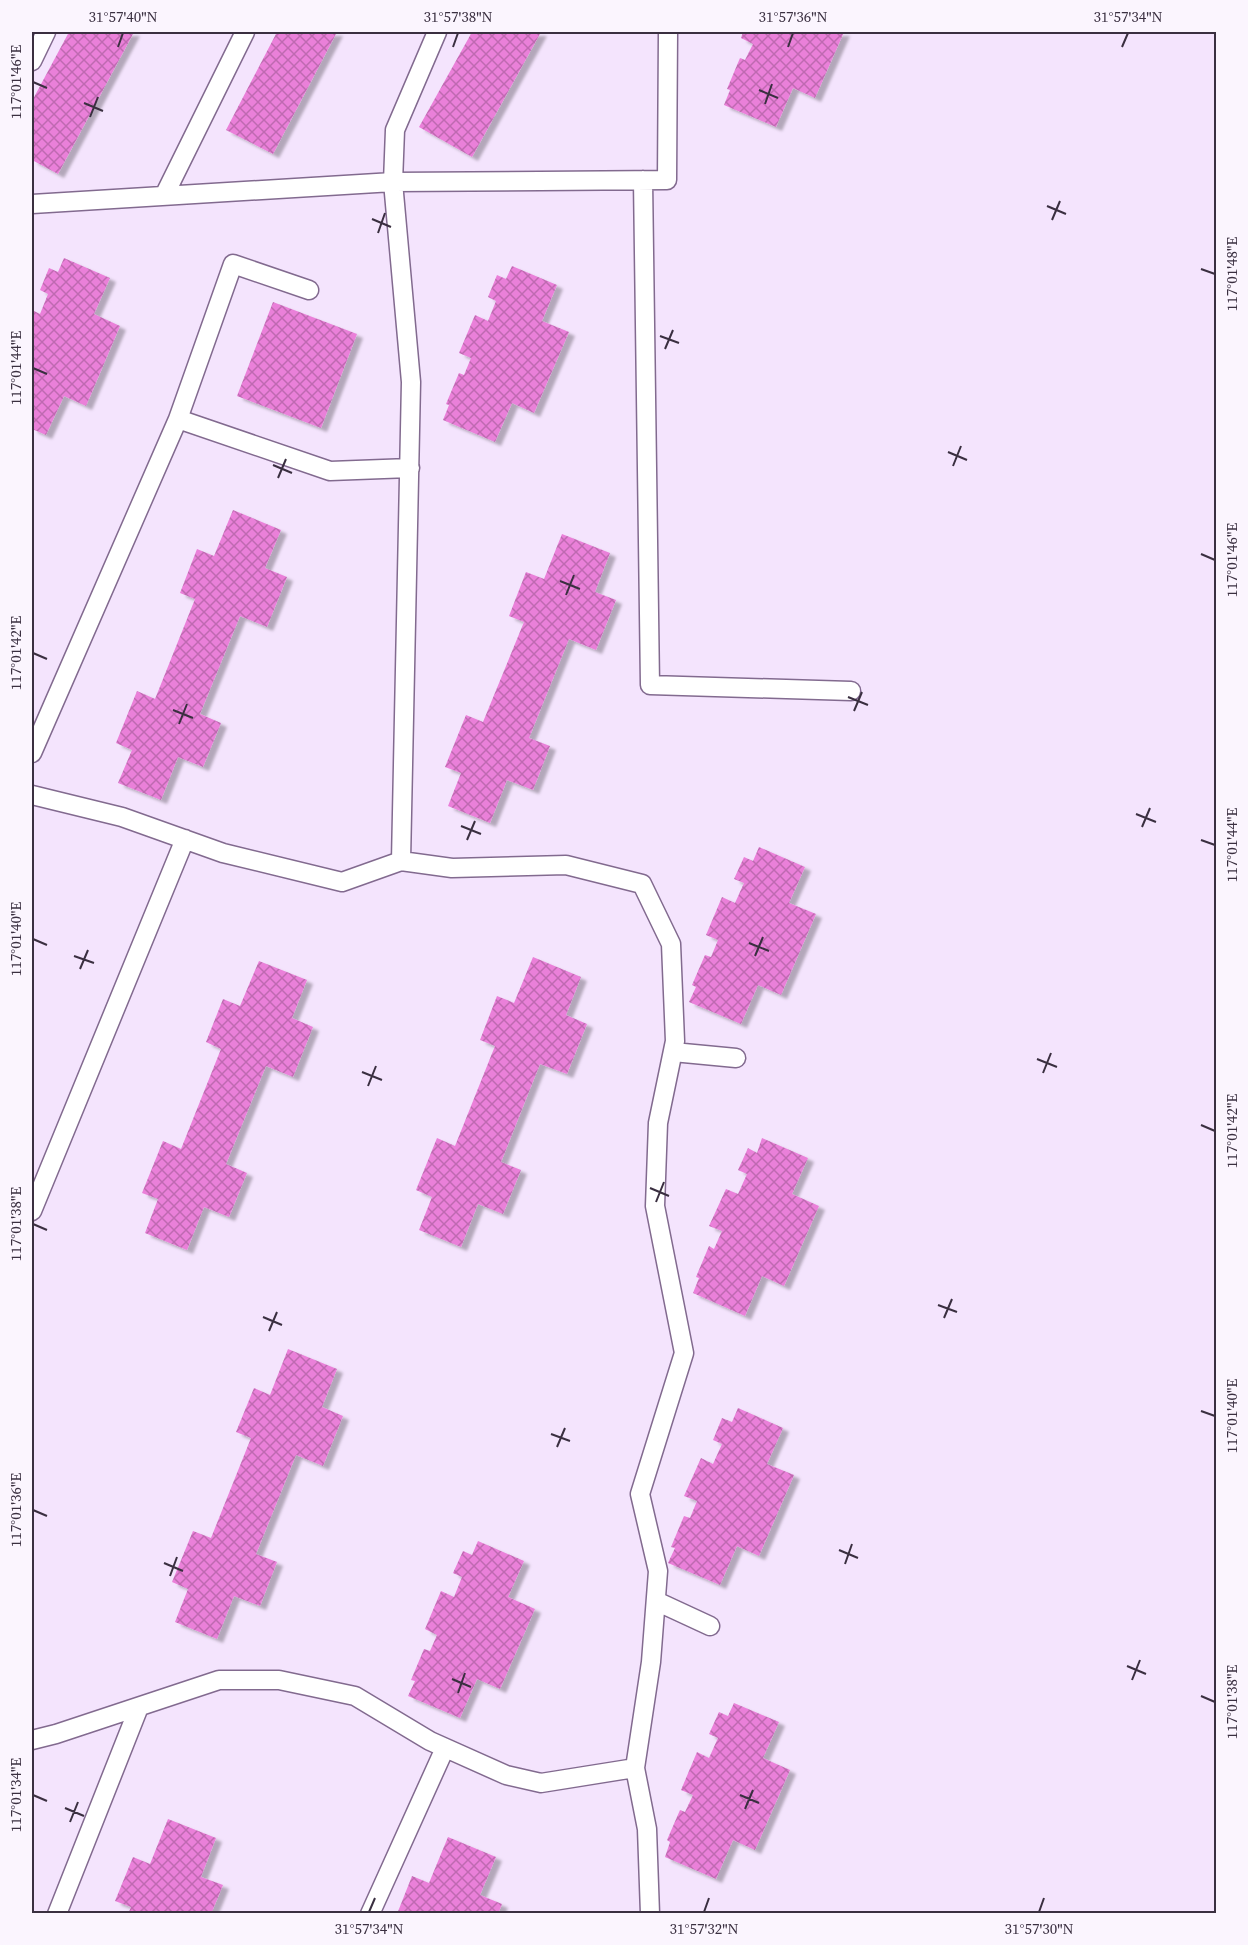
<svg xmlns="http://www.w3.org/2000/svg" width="1248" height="1945" viewBox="0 0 1248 1945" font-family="'Source Serif 4',serif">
	<defs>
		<pattern id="building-cross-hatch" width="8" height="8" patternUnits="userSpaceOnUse" patternTransform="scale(1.5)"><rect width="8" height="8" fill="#ea80d9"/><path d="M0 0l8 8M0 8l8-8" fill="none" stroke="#bf69b1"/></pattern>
		<filter id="shadow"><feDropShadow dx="6" dy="4" stdDeviation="1.5" flood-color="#0004"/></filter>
	</defs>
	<rect width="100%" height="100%" fill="#f4e4fd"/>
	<path fill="url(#building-cross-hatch)" filter="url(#shadow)" d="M69,32H134L58,174L32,160V101Z
		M277,32H337L273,154L226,130Z
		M472,32H541L472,157L419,127Z
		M743,32H844L815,98L793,88L776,127L724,105L730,90L727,89L740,58L745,60L753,44L741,38Z
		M64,258L110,278L94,314L120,326L86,406L64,396L46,435L32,429V310L40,314L48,294L40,290L49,268L58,272Z
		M512,266L557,285L542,321L569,332L534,413L512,403L495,442L443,420L449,405L446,404L459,373L464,375L471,358L459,353L475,315L488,321L496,301L488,297L497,275L506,279Z
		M273,302L357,334L321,428L237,396Z
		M233,510L281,530L265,568L287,577L267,627L240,616L200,714L221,723L203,767L178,757L161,800L118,783L132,750L116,743L137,691L155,699L195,599L180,593L197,549L214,556Z
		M562,534L610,553L595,592L616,600L596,650L569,639L529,738L550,746L533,790L507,780L490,823L448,806L461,773L445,767L466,715L483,722L524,622L509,616L526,572L544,579Z
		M759,847L805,867L789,903L816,914L781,995L758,985L741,1024L689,1002L696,987L692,985L705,955L711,957L718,940L706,935L722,897L735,903L744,883L734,879L744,857L753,861Z
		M533,957L581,977L566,1015L587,1024L567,1074L540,1064L501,1162L521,1170L503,1214L478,1204L461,1247L419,1230L432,1197L416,1190L437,1138L455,1146L495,1046L480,1040L497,996L514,1003Z
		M259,961L307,980L292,1018L313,1027L293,1077L266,1066L226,1164L247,1173L229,1217L204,1207L187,1250L145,1233L158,1199L142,1193L163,1141L181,1149L221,1049L206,1042L223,999L240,1006Z
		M762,1138L808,1158L792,1194L819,1206L784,1286L762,1276L745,1316L693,1293L699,1278L696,1277L709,1246L714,1249L722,1231L709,1226L726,1189L738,1194L747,1174L738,1170L748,1148L757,1153Z
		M288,1349L337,1369L322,1407L343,1416L323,1466L296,1455L256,1554L277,1562L260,1606L234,1596L217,1639L175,1622L188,1589L172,1582L193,1531L211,1538L251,1438L236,1432L254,1388L270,1395Z
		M738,1408L783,1428L767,1464L794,1475L759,1556L737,1546L720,1585L668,1563L675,1548L671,1547L684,1516L690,1518L697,1501L684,1496L701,1458L713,1464L722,1444L713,1440L722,1418L732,1422Z
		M478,1541L524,1561L508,1597L535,1609L500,1689L477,1679L460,1718L408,1696L415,1681L411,1680L424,1649L430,1651L437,1635L425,1629L441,1591L454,1597L462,1577L453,1573L463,1551L472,1555Z
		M734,1703L779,1722L763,1758L790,1770L755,1850L733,1840L716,1879L665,1857L670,1842L667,1840L680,1810L685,1812L693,1795L681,1790L697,1752L709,1758L718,1738L709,1734L719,1712L728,1716Z
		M168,1819L216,1838L201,1877L223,1885L211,1914H128L131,1907L115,1901L133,1857L150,1864Z
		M448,1837L496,1857L480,1895L502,1904L498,1914H397L412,1876L429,1883Z"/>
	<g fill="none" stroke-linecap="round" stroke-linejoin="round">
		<g stroke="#826a8f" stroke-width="21">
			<path id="service" d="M437,32L395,130L393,182L411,382L401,861L452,868L566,865L642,884L671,944L675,1041L658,1123L655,1206L684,1353L640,1494L658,1571L651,1662L635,1768L647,1829L650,1914
				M32,61L46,32
				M643,180L650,685L851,691
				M164,196L245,32
				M32,204L393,182L667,180L668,32
				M178,419L233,264L309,290
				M32,753L178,419L330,471L410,468
				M32,795L122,817L223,853L342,882L401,861
				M673,1052L736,1058
				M32,1211L185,839
				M656,1601L710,1626
				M32,1740L56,1734L219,1680H279L355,1696L430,1741L506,1775L541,1783L635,1768
				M57,1914L139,1707
				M370,1914L445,1748"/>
		</g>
		<use href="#service" stroke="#fff" stroke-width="18"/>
	</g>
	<path fill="none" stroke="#3a2f40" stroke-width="2" d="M118,47L123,33M453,47L458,33M788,47L793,33M1122,47L1128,33M33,82L47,88M759,90L778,98M84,103L103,111M765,104L772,84M90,117L98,97M1047,206L1066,214M372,219L391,227M1052,220L1060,201M378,233L385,213M1201,269L1215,274M660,336L679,343M665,349L673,330M33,368L47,374M948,452L967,460M273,465L292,473M953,466L961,446M278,478L286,459M1201,554L1215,560M560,581L580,589M566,595L574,575M33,653L47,659M848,697L868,705M173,710L193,718M854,711L862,692M179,724L187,704M1136,814L1156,822M461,826L481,834M1142,827L1150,808M467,840L475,821M1201,840L1215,845M33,939L47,945M749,943L769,951M74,956L94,963M755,956L763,937M80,969L88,950M1037,1059L1057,1067M362,1072L382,1080M1043,1073L1051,1053M368,1086L376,1066M1201,1125L1215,1131M650,1188L669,1196M656,1202L664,1182M33,1224L47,1230M938,1305L957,1312M263,1317L282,1325M944,1318L952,1299M269,1331L277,1312M1201,1411L1215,1416M551,1434L570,1441M557,1447L565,1428M33,1510L47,1516M839,1550L858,1558M164,1563L183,1571M845,1564L852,1544M170,1576L177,1557M1127,1666L1146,1674M452,1679L471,1687M1132,1680L1140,1660M458,1693L465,1673M1201,1696L1215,1702M33,1795L47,1801M740,1795L759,1803M65,1808L84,1816M745,1809L753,1790M70,1822L78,1802M369,1912L375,1898M704,1912L709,1898M1039,1912L1044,1898"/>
	<rect width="1248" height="1945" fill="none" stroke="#fbf5fe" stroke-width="66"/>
	<rect x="33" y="33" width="1182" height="1879" fill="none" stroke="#3a2f40" stroke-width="2"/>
	<g font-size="15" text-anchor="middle" fill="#3a2f40">
		<text x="123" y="22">31°57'40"N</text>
		<text x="458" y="22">31°57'38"N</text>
		<text x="793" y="22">31°57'36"N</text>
		<text x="1128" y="22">31°57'34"N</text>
		<text transform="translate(16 82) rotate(-90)" y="5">117°01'46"E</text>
		<text transform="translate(1232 274) rotate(-90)" y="5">117°01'48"E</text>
		<text transform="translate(16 368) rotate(-90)" y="5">117°01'44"E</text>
		<text transform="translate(1232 560) rotate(-90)" y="5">117°01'46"E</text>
		<text transform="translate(16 653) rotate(-90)" y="5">117°01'42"E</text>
		<text transform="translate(1232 845) rotate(-90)" y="5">117°01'44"E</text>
		<text transform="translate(16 939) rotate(-90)" y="5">117°01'40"E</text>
		<text transform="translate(1232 1131) rotate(-90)" y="5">117°01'42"E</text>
		<text transform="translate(16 1224) rotate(-90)" y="5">117°01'38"E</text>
		<text transform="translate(1232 1416) rotate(-90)" y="5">117°01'40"E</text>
		<text transform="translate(16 1510) rotate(-90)" y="5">117°01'36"E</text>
		<text transform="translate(1232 1702) rotate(-90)" y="5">117°01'38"E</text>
		<text transform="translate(16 1795) rotate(-90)" y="5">117°01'34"E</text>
		<text x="369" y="1934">31°57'34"N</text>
		<text x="704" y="1934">31°57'32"N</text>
		<text x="1039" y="1934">31°57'30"N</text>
	</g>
</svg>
